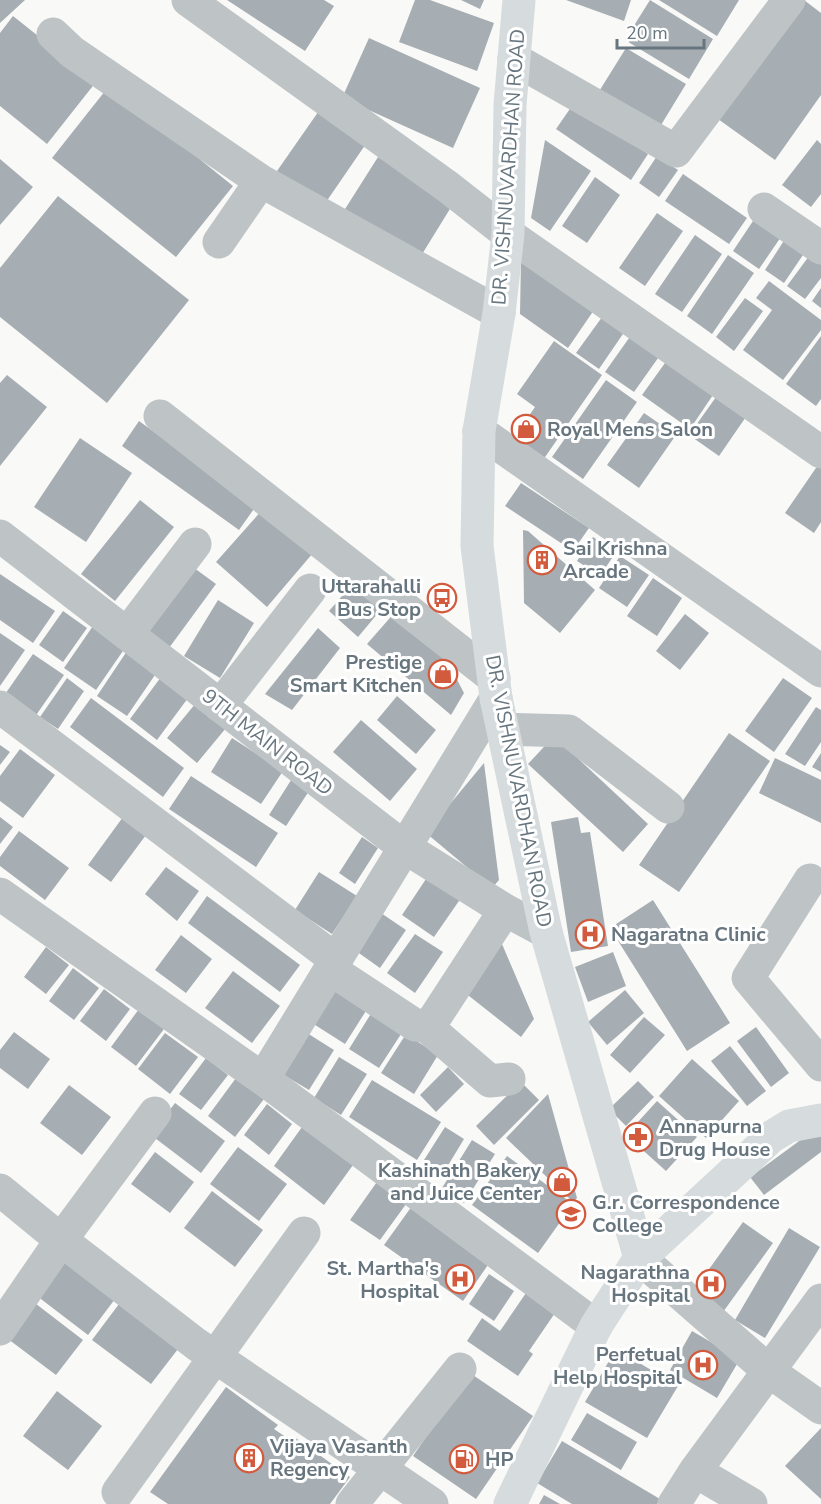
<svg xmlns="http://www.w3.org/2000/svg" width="821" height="1504" viewBox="0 0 821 1504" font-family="'Nunito Sans',sans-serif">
	<rect width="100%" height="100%" fill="#f9f9f7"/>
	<path fill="#a6aeb3" d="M0,0H25L0,23Z
		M227,0H324L334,6L305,51Z
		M415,0H430L494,23L477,71L399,42Z
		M461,0H484L480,9Z
		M566,0H631L624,21Z
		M650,0L713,39L689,79L625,40Z
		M659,0H739L717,36Z
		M804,0L821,13V95L775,160L718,119Z
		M13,16L96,82L47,144L0,106V33Z
		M369,38L480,88L453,148L342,98Z
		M626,48L686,84L658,130L598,93Z
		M109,86L233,186L176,257L52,158Z
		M574,103L648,154L631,180L556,129Z
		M323,105L370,138L324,205L277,171Z
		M545,140L591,171L550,231L531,218Z
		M817,140L821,144V194L811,207L782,185Z
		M657,156L678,170L659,197L639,183Z
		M378,157L453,204L416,264L340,217Z
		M0,159L33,187L0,225Z
		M683,174L747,218L729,244L665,201Z
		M595,177L620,195L587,243L562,226Z
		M58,196L189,300L107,403L0,317V268Z
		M657,213L683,231L645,286L619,268Z
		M757,215L783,234L759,269L733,251Z
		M695,235L722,254L682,312L655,294Z
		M787,236L807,249L784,283L765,270Z
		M812,252L821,259V278L805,299L787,286Z
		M728,255L754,273L712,334L687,316Z
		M521,259L594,310L568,348L520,314Z
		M769,281L821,320V330L783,380L743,350L772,310L756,298Z
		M821,288V308L812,301Z
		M745,298L763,311L734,351L716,337Z
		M605,313L627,328L599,369L576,353Z
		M634,331L663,351L634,392L605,372Z
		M821,336V399L816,406L786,384Z
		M554,341L602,375L543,460L513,439L535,407L517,394Z
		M670,356L717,389L690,429L642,395Z
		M7,375L47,407L0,466V383Z
		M606,380L637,402L583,479L552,457Z
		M721,390L750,411L719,456L689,435Z
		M644,413L676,435L639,488L607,465Z
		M139,421L256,506L239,530L122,446Z
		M80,438L132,473L86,542L34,507Z
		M818,465L821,467V522L814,533L785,513Z
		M521,483L589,528L573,551L505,506Z
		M140,500L174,527L115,601L81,574Z
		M263,509L313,553L267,607L216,562Z
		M523,530L528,531L595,590L560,633L524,603Z
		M593,537L616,552L600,576L577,561Z
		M620,556L649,575L627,607L599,588Z
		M186,562L216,584L169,648L139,626Z
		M0,574L55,611L33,643L0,620Z
		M653,578L682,598L657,636L627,616Z
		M355,581L384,606L358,637L329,611Z
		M218,600L254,623L220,678L184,656Z
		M63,611L87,628L63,662L39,645Z
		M396,611L442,651L464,693L451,715L367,644Z
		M685,614L709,633L680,670L656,651Z
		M93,626L125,648L96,690L64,668Z
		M318,628L340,648L292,710L265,694Z
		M0,633L25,650L0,686Z
		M127,651L157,672L127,716L97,696Z
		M33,654L64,675L32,721L1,700Z
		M161,677L188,698L157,740L130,719Z
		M67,678L84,691L58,729L40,717Z
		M783,678L812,698L774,752L745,731Z
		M397,696L436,730L416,754L377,720Z
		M91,698L184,768L163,797L70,727Z
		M196,703L226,728L197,763L167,738Z
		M816,707L821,710V742L805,766L785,754Z
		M361,720L417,769L390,801L333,752Z
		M729,733L770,761L679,892L639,865Z
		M554,736L648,824L623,852L528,764Z
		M232,738L283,771L261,804L211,772Z
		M0,745L10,752L0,765Z
		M20,749L55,775L23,818L0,801V776Z
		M821,753V772L812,767Z
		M775,758L821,780V823L759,793Z
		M484,763L499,880L492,888L426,833Z
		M191,776L278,833L256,867L169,809Z
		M293,777L311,788L286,826L269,815Z
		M0,817L13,827L0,844Z
		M123,817L146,835L111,882L88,865Z
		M578,817L581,833L590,832L608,946L571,952L551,822Z
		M19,831L69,868L45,900L0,866V857Z
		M362,837L378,848L355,884L339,873Z
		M166,867L199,891L177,921L145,894Z
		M319,872L357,896L332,934L295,910Z
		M428,876L461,898L434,937L402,915Z
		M207,896L300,965L280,992L188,923Z
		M653,900L730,1023L687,1051L610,928Z
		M381,913L406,930L380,968L356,951Z
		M415,934L443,952L415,993L387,973Z
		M181,935L212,959L186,993L155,970Z
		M499,937L534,1019L521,1037L459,988Z
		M46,947L69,965L46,994L24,977Z
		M613,952L626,986L588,1002L575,967Z
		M73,968L99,988L74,1020L49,1001Z
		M233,971L280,1006L252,1043L205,1008Z
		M338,982L371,1003L345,1044L312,1023Z
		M104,989L130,1009L106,1041L80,1021Z
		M625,990L644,1013L607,1045L588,1022Z
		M139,1009L164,1029L136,1066L111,1047Z
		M372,1012L403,1031L379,1068L349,1049Z
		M644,1017L665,1035L630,1073L610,1055Z
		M756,1027L789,1073L771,1087L737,1041Z
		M14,1032L50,1059L28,1089L0,1068V1050Z
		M165,1033L198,1057L170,1094L138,1069Z
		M307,1033L334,1050L309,1090L282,1074Z
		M406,1034L438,1055L414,1094L381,1073Z
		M730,1046L766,1091L747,1106L711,1061Z
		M339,1057L367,1074L341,1115L314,1098Z
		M206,1058L228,1075L201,1110L179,1094Z
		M692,1059L739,1101L706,1138L659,1096Z
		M448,1067L464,1084L436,1112L420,1095Z
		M236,1078L264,1099L235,1137L208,1116Z
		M372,1080L441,1122L417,1160L349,1117Z
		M638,1081L654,1097L626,1126L609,1109Z
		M521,1082L539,1100L494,1145L476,1126Z
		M69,1085L111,1117L82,1155L40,1123Z
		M548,1094L577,1198L573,1202L506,1138Z
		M657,1101L697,1137L666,1171L626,1135Z
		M175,1103L225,1141L201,1173L151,1135Z
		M267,1104L292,1124L269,1155L244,1135Z
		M821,1125V1152L764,1195L750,1177Z
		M302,1127L353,1165L324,1205L274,1166Z
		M445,1127L464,1139L444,1172L424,1160Z
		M472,1140L495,1154L464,1203L442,1188Z
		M238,1147L287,1184L259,1221L210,1184Z
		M155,1152L194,1182L170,1213L131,1184Z
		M507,1156L573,1204L538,1253L472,1205Z
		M379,1179L409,1200L380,1240L350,1220Z
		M212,1191L263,1230L235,1267L184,1228Z
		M412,1206L490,1262L463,1301L384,1245Z
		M743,1222L773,1243L723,1312L694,1290Z
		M789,1228L820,1247L765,1338L735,1320Z
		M64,1260L115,1299L88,1335L37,1296Z
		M489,1274L514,1291L494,1321L469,1304Z
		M526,1293L555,1313L529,1351L533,1354L518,1376L467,1341L482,1318L500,1331Z
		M27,1297L83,1340L56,1375L0,1333Z
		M119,1304L178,1349L151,1384L92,1340Z
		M692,1331L740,1359L717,1398L670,1370Z
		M616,1349L678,1386L647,1438L585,1402Z
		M470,1373L533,1416L476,1499L413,1456Z
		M226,1387L278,1425L274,1429L290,1440L293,1436L350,1477L330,1504H168L150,1492Z
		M57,1391L102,1426L68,1470L23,1436Z
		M587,1413L637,1442L621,1470L571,1440Z
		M821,1428V1499L785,1466Z
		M562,1441L660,1499L657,1504H572L537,1483Z
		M544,1495L560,1504H539Z"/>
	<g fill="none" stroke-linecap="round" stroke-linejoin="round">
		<path stroke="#bec3c6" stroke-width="33" d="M188,0L448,187L508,234L821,452
			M53,34L72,52L261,181
			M514,59L676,151L789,0
			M764,209L821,248
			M219,242L261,181L499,313
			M160,416L494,678
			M479,431L821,671
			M0,536L404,847L505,910L546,932
			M127,634L195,544
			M220,706L310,590
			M0,707L335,959
			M503,729L569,731L668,807
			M810,880L748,978L821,1065
			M0,894L263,1079L596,1326
			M330,969L415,1025L426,1026L434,1019L505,910
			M426,1026L490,1081L509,1079
			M263,1079L496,698
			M0,1190L61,1240L196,1344L432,1504
			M640,1258L770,1372L821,1408
			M0,1329L61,1240L155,1113
			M695,1471L751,1504
			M118,1492L304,1233
			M352,1504L460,1369
			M674,1504L695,1471L821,1300"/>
		<path stroke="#d6dbdd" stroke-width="33" d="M519,0L510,105L508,234L499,313L479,431L477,546L496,698L546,932L640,1258
			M510,1504L596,1326L640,1258L771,1137L789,1126L821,1120"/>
	</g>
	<defs>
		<g id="shop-ring" transform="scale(1.5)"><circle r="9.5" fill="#fff" stroke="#d25b3e" stroke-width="1.5"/><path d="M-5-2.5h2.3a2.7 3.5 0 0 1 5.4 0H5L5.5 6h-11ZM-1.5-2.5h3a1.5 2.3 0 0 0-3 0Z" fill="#d25b3e"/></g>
		<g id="building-ring" transform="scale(1.5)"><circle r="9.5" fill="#fff" stroke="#d25b3e" stroke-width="1.5"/><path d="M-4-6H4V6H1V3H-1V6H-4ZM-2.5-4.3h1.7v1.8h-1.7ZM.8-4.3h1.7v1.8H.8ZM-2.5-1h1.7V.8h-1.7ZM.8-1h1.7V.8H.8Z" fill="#d25b3e"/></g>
		<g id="bus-ring" transform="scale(1.5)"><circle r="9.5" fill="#fff" stroke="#d25b3e" stroke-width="1.5"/><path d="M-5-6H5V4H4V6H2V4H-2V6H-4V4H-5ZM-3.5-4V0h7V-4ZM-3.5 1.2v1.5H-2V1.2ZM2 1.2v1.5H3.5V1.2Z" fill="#d25b3e"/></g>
		<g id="hospital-ring" transform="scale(1.5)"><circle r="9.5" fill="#fff" stroke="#d25b3e" stroke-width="1.5"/><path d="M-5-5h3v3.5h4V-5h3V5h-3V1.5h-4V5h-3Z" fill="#d25b3e"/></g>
		<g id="pharmacy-ring" transform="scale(1.5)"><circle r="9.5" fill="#fff" stroke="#d25b3e" stroke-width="1.5"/><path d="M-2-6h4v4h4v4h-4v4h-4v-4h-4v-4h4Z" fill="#d25b3e"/></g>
		<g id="university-ring" transform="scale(1.5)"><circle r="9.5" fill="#fff" stroke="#d25b3e" stroke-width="1.5"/><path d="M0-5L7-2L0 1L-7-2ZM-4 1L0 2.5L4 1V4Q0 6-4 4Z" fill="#d25b3e"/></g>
		<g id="fuel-ring" transform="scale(1.5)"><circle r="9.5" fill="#fff" stroke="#d25b3e" stroke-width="1.5"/><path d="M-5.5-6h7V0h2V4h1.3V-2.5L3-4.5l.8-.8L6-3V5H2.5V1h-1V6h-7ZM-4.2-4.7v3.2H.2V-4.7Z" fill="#d25b3e"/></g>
	</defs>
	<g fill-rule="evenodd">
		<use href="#shop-ring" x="526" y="429"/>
		<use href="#building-ring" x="542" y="560"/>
		<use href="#bus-ring" x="442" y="598"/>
		<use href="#shop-ring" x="443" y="674"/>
		<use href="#hospital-ring" x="590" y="934"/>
		<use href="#pharmacy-ring" x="638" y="1137"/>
		<use href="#shop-ring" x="562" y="1182"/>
		<use href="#university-ring" x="571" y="1214"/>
		<use href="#hospital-ring" x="460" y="1279"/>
		<use href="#hospital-ring" x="711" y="1284"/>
		<use href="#hospital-ring" x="703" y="1365"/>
		<use href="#building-ring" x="249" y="1458"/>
		<use href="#fuel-ring" x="464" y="1459"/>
	</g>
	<g text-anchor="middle" stroke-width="6" stroke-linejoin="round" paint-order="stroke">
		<g font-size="20" fill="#66757e" stroke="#fff">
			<text transform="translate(508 167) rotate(-86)" y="7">DR. VISHNUVARDHAN ROAD</text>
			<text transform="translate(268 742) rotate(38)" y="7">9TH MAIN ROAD</text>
			<text transform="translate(519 791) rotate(79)" y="7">DR. VISHNUVARDHAN ROAD</text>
		</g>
		<g font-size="20" font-weight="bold" fill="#66757e" stroke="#fff" text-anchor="start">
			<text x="547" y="436">Royal Mens Salon</text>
			<text x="563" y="555">Sai Krishna<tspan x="563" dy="23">Arcade</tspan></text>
			<text x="421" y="593" text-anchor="end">Uttarahalli<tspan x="421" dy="23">Bus Stop</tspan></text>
			<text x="422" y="669" text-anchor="end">Prestige<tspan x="422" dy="23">Smart Kitchen</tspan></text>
			<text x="611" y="941">Nagaratna Clinic</text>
			<text x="659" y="1133">Annapurna<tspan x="659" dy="23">Drug House</tspan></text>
			<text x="541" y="1177" text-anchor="end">Kashinath Bakery<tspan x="541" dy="23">and Juice Center</tspan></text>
			<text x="592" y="1209">G.r. Correspondence<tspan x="592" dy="23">College</tspan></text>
			<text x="439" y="1275" text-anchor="end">St. Martha's<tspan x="439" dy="23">Hospital</tspan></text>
			<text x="690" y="1279" text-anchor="end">Nagarathna<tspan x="690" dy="23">Hospital</tspan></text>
			<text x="682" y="1361" text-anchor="end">Perfetual<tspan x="682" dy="23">Help Hospital</tspan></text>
			<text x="270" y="1453">Vijaya Vasanth<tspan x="270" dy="23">Regency</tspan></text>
			<text x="485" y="1466">HP</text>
		</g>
	</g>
	<path d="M617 39v9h87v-9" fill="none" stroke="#66757e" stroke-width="3"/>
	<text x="626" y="39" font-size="18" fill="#66757e" stroke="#ffffff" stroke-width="4.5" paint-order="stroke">20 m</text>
</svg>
